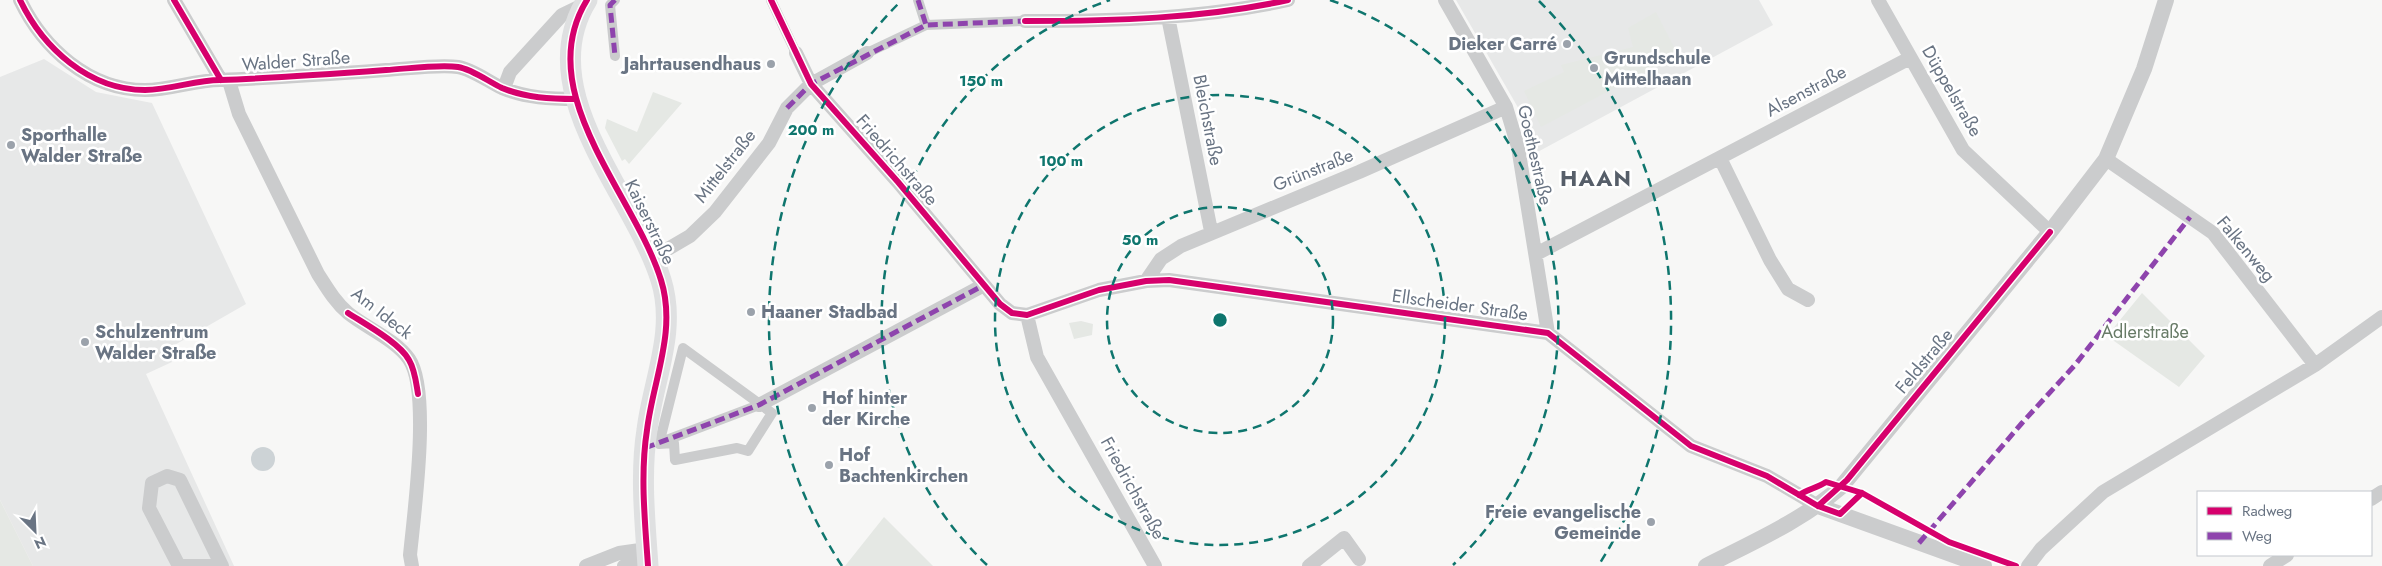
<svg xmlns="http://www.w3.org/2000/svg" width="2382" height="566" viewBox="0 0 2382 566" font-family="Jost,sans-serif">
	<rect width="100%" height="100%" fill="#f7f7f6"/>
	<path fill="#e7e8e8" d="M1456,0H1759L1773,25L1532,155L1520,111Z
		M44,59L96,92L152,103L246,304L166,350L172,362L146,374L234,566H33L0,500V77Z"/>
	<path fill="#e5e8e4" d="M1656,12L1676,51L1673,57L1541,127L1524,91L1564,72L1561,65L1633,47L1628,28Z
		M653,92L682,103L629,164L625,159L622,161L605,128L607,119L637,132Z
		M2142,293L2205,356L2179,387L2107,336Z
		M1081,321L1093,324L1092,335L1074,339L1069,323Z
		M0,500L33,566H0Z
		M884,517L933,566H845Z"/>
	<path fill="#cdd3d6" d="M251 459a12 12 0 1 1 24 0a12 12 0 1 1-24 0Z"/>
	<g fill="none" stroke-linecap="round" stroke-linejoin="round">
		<path stroke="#cbcccd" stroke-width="10" d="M615,0L610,5L615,56
			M771,0L796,53
			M918,0L926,25
			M867,53L926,25L1025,21
			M683,348L772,413L748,451L737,448L675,460L674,443L659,444Z
			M664,441L759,405"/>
		<path stroke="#cbcccd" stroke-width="14" d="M20,0C43,48 89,90 145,90C171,90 195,80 220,80C275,78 331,74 386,70C406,69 439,64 458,67C472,69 489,82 502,88C526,98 551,99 576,99
			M174,0L221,80
			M1445,0L1506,107L1518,147L1548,333
			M1878,0L1963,150L2050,232
			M1168,17L1211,231
			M1025,21C1112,21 1202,19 1288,0
			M796,53L811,84L898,182L1000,304L1012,313L1027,315L1099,290L1146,281L1169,280L1548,333L1691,446L1767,476L1818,506
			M229,81L239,114L318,274C327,288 335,302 348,313C365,327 396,340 409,359C431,391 414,513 410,555L412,566
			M504,88L510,72L562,15L585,4
			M1720,158L1770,260L1788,289L1808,300
			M2106,159L2213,233L2315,365
			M1536,254L1910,58
			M654,257L690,236L715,212L769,143L787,108L811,84L867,53
			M1146,281L1161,259L1181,246L1359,172L1506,107
			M1027,315L1037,357L1155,566
			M759,405L984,285
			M167,476L180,480L222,566H179L149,508L152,483Z
			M2371,499L2382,492
			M586,566L619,553L647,549
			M624,566L648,557
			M1309,566L1344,538L1359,559
			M2028,566L2041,549L2103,492L2315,365L2382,317
			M2270,566L2287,555"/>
		<path stroke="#cbcccd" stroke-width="16" d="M1818,506L1984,566
			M1706,566C1753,542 1801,521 1841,487L2050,232L2106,159L2144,69L2166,0"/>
		<path stroke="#dfe0e1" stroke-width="21" d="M587,0C530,92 635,195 661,280C677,331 653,380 647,430C640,474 645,522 648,566"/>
		<path stroke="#8e44ad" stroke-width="5" stroke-dasharray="10 5" stroke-linecap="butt" d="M615,0L610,5L615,56
			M918,0L926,25
			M787,108L811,84L926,25L1025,21
			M645,448L759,405L984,285
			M1919,543L2022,423L2075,365L2190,217"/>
		<g stroke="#fff" stroke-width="9">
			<path id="cycleway" d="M20,0C43,48 89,90 145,90C171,90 195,80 220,80C275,78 331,74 386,70C406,69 439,64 458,67C472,69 489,82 502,88C526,98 551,99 576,99
				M174,0L221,80
				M587,0C530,92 635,195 661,280C677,331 653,380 647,430C640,474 645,522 648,566
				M771,0L811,84L898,182L1000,304L1012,313L1027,315L1099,290L1146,281L1169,280L1548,333L1691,446L1767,476L1818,506L1840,514L1862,493
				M1025,21C1112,21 1202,19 1288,0
				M348,313C365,324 400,343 409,360C415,370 416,382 418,394
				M1799,495C1808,489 1817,488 1826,482L1862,493L1949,542L2016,566
				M1818,506L1847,480L2050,232"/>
		</g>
		<use href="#cycleway" stroke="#d6006c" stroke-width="6"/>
	</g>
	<g fill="none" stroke="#0f766e" stroke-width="2.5" stroke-dasharray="9 6">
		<circle cx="1220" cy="320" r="113"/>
		<circle cx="1220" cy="320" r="225"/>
		<path d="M987 565A338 338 0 0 1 1110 0M1330 0A338 338 0 0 1 1453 565"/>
		<path d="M842 566A451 451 0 0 1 901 1M1539 1A451 451 0 0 1 1598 566"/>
	</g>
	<g fill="#9ba2ab" stroke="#fff" stroke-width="2">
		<circle cx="1567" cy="44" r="5"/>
		<circle cx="771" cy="64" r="5"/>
		<circle cx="1594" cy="68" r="5"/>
		<circle cx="11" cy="145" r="5"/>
		<circle cx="751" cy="312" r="5"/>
		<circle cx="85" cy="342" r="5"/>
		<circle cx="812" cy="408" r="5"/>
		<circle cx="829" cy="465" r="5"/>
		<circle cx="1651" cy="522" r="5"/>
	</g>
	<g text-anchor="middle" stroke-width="5" stroke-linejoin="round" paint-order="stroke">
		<g font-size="18" font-weight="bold" fill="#697483" stroke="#fff" text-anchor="start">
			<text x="1557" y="50" text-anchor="end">Dieker Carré</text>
			<text x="1604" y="64">Grundschule<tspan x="1604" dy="21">Mittelhaan</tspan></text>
			<text x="761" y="70" text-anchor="end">Jahrtausendhaus</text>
			<text x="21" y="141">Sporthalle<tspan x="21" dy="21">Walder Straße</tspan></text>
			<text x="761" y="318">Haaner Stadbad</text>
			<text x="95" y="338">Schulzentrum<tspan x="95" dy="21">Walder Straße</tspan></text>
			<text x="822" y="404">Hof hinter<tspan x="822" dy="21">der Kirche</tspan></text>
			<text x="839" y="461">Hof<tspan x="839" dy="21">Bachtenkirchen</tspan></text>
			<text x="1641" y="518" text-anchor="end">Freie evangelische<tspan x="1641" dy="21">Gemeinde</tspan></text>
		</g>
		<g font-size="18" fill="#697483" stroke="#fff">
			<text transform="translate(296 61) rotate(-4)" y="6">Walder Straße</text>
			<text transform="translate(1806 91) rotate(-28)" y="6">Alsenstraße</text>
			<text transform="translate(1952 91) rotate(60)" y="6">Düppelstraße</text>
			<text transform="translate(1208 120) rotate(79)" y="6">Bleichstraße</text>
			<text transform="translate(1535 155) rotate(77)" y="6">Goethestraße</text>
			<text transform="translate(897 160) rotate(49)" y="6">Friedrichstraße</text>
			<text transform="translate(725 166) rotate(-52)" y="6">Mittelstraße</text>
			<text transform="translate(1313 170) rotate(-22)" y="6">Grünstraße</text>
			<text transform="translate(650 222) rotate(64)" y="6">Kaiserstraße</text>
			<text transform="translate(2246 249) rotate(50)" y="6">Falkenweg</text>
			<text transform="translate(1460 305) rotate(8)" y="6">Ellscheider Straße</text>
			<text transform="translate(382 313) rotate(38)" y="6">Am Ideck</text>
			<text transform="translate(1924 361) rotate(-50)" y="6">Feldstraße</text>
			<text transform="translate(1133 488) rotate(61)" y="6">Friedrichstraße</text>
		</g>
		<g font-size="18" fill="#687b67" stroke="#fff">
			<text x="2145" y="338">Adlerstraße</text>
		</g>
		<g font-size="22" font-weight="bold" letter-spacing="1" fill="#565e69" stroke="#fff">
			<text x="1596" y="186">HAAN</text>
		</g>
	</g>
	<circle cx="1220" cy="320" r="8" fill="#0f766e" stroke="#fff" stroke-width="2.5"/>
	<g font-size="15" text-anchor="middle" font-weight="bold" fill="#0f766e" stroke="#fff" stroke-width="5" stroke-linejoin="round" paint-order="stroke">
		<text x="981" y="86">150 m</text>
		<text x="811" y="135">200 m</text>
		<text x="1061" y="166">100 m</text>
		<text x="1140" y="245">50 m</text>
	</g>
	<rect x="2197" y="491" width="175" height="65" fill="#ffffff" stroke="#c3c7cd"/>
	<rect x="2207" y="507" width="25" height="8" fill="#d6006c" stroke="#c3c7cd"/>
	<text x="2242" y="516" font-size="15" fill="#697483">Radweg</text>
	<rect x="2207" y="532" width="25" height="8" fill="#8e44ad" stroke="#c3c7cd"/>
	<text x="2242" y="541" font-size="15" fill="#697483">Weg</text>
	<g transform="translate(35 531) rotate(156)" stroke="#ffffff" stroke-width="4" paint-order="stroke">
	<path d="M0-4L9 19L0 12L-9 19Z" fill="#697483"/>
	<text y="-8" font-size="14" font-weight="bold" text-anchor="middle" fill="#697483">N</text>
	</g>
</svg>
